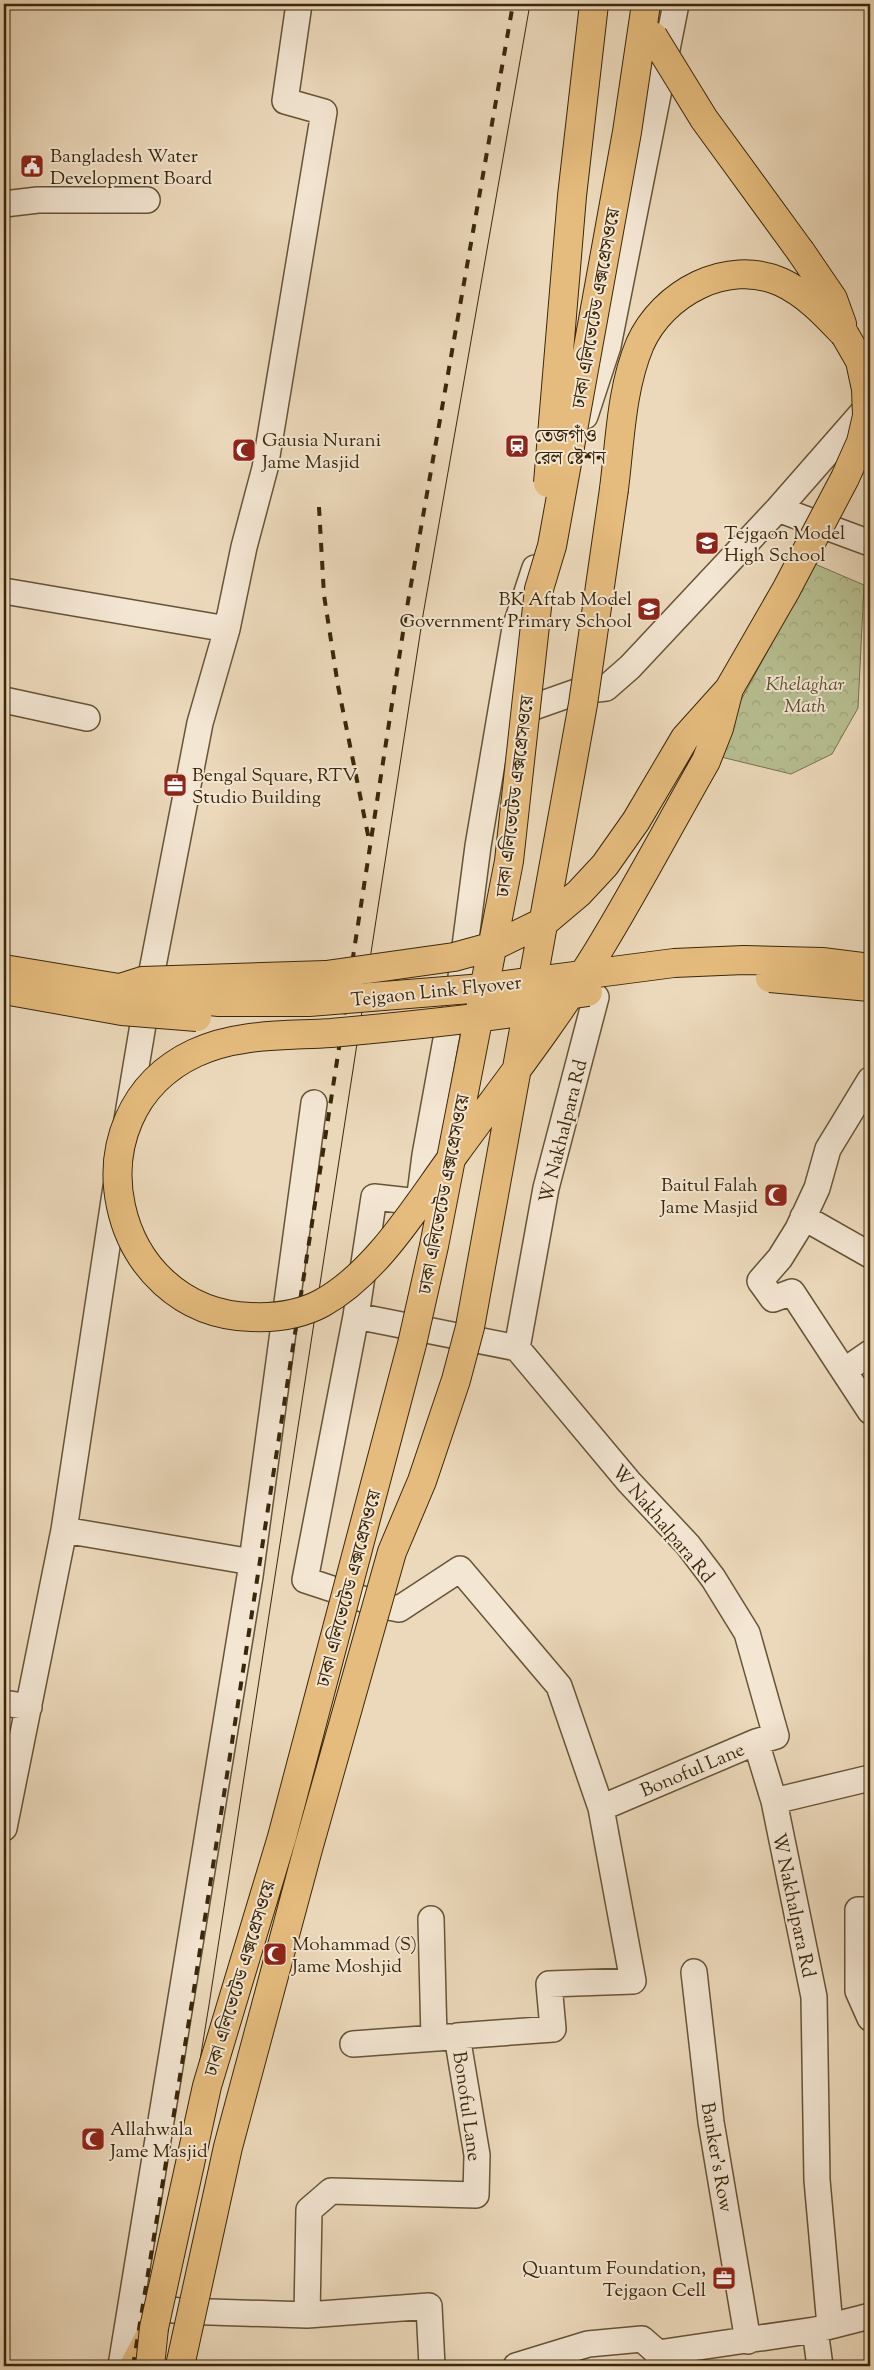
<svg xmlns="http://www.w3.org/2000/svg" width="874" height="2370" viewBox="0 0 874 2370" font-family="'Sorts Mill Goudy','Noto Serif Bengali',serif">
	<defs>
		<pattern id="park-crowns" width="20" height="18" patternUnits="userSpaceOnUse" patternTransform="scale(1.25)"><rect width="20" height="18" fill="#b7bf91"/><path d="M2 6a3 3 0 1 1 6 0M12 15a3 3 0 1 1 6 0" fill="none" stroke="#9ea47c"/></pattern>
	</defs>
	<rect width="100%" height="100%" fill="#ecd9bb"/>
	<filter id="stains"><feTurbulence type="fractalNoise" baseFrequency=".004" numOctaves="4"/><feColorMatrix values="0 0 0 0 .2 0 0 0 0 .09 0 0 0 0 .02 0 0 0 .5 -.17"/></filter>
	<radialGradient id="worn" r=".72"><stop offset=".6" stop-color="#630" stop-opacity="0"/><stop offset="1" stop-color="#630" stop-opacity=".3"/></radialGradient>
	<path fill="url(#park-crowns)" stroke="#78734e" d="M815,564L864,585L858,708L832,754L791,774L717,756L734,713Z"/>
	<g fill="none" stroke-linecap="round" stroke-linejoin="round">
		<g stroke="#665436" stroke-width="28">
			<path id="minor" d="M4,204L38,200H147
				M585,416L608,346L676,4
				M778,509L870,543
				M535,568L515,628L478,846L458,1000L447,1034L425,1155L419,1202L374,1197L356,1316L305,1580L384,1606L399,1609L460,1569L559,1686L601,1808
				M4,591L227,629
				M4,700L87,718
				M508,716L579,691L606,688L630,667L778,509L870,404
				M596,997L546,1188L517,1348L629,1482L688,1545L713,1578L747,1633L776,1736L756,1742L774,1801L814,1997L817,2180L830,2326
				M870,1080L828,1149L817,1188L798,1229L780,1258L760,1281L773,1299L792,1292L870,1411
				M126,1126L152,971L200,723L227,629L244,547L265,468L324,112L285,101L299,4
				M803,1217L870,1255
				M356,1316L517,1348
				M844,1371L870,1353
				M64,1530L252,1562
				M4,1703L29,1707
				M774,1801L870,1778
				M4,1828L64,1530L116,1187
				M870,1910H858V1991L870,2018
				M431,1919L434,2038
				M694,1972L711,2122L748,2341
				M353,2044L450,2037
				M138,2305L180,2311L307,2315L429,2306L432,2366
				M307,2315L309,2210L331,2191L476,2195L477,2155L457,2036L553,2029L549,1984L633,1981L601,1808L756,1742
				M815,2330L820,2366
				M658,2353L815,2330L870,2316
				M121,2366L250,1576L314,1103
				M516,2366L588,2344L642,2339L658,2353V2366"/>
		</g>
		<g stroke="#3a270a" stroke-width="30">
			<path id="highway" d="M801,252L833,299L842,324
				M614,489C620,442 621,389 640,344C663,293 727,258 781,282C807,294 826,315 845,335
				M134,2366L154,2328"/>
		</g>
		<use href="#minor" stroke="#f3e6d3" stroke-width="25"/>
		<use href="#highway" stroke="#e6bc7e" stroke-width="28"/>
		<path stroke="#3a270a" stroke-width="1" d="M150,2366L209,2005L423,615L530,4"/>
		<path stroke="#3a270a" stroke-width="4" stroke-dasharray="9 9" stroke-linecap="butt" d="M319,507L324,595L338,686L369,840
			M133,2366L192,2002L406,613L513,4"/>
		<g stroke="#3a270a" stroke-width="30" stroke-linecap="butt">
			<path id="major-bridge" d="M4,969L167,996L219,1002H309L483,988L674,963L744,960L822,962L870,968
				M770,978L870,987
				M4,990L122,1011L197,1017
				M506,1004L588,992"/>
		</g>
		<g stroke="#3a270a" stroke-width="30" stroke-linecap="butt">
			<path id="highway-bridge" d="M653,36L704,119L801,252
				M548,483L572,196L594,4
				M120,988L142,981L326,975L454,957L494,946L547,920L579,893L605,865L636,821L685,738L729,689L786,590L845,478L861,442L867,416L866,389L860,361L845,335
				M526,1011C461,1021 396,1027 331,1033C286,1036 237,1033 195,1053C65,1114 109,1313 251,1317C276,1318 300,1315 322,1303C378,1272 418,1203 456,1152C504,1086 555,1021 598,951C636,889 670,824 706,761L719,728L729,689
				M150,2366L154,2328L207,2086L282,1837L412,1344L434,1246L509,861L539,589L552,546L627,132L646,4
				M180,2366L228,2147L308,1849L392,1552L422,1481L456,1380L470,1327L583,704L614,489"/>
		</g>
		<use href="#major-bridge" stroke="#e6bc7e" stroke-width="28"/>
		<use href="#highway-bridge" stroke="#e6bc7e" stroke-width="28"/>
	</g>
	<defs>
		<g id="civic-square" transform="scale(1.25)"><rect x="-9" y="-9" width="18" height="18" rx="4" fill="#8f2418" stroke="#f3e6d3"/><path d="M-.6-6.5H3V-4.5H.6V-3L4-1V1h2V6H-6V1h2V-1L-.6-3ZM-1.2 2.5V6h2.4V2.5Z" fill="#fff"/></g>
		<g id="station-square" transform="scale(1.25)"><rect x="-9" y="-9" width="18" height="18" rx="4" fill="#8f2418" stroke="#f3e6d3"/><path d="M-3-6H3Q5-6 5-4V2Q5 4 3 4L4.5 6H3L1.5 4h-3L-3 6H-4.5L-3 4Q-5 4-5 2V-4Q-5-6-3-6ZM-3.5-4v3h7v-3ZM-3.5 1v1.5H-2V1ZM2 1v1.5H3.5V1Z" fill="#fff"/></g>
		<g id="mosque-square" transform="scale(1.25)"><rect x="-9" y="-9" width="18" height="18" rx="4" fill="#8f2418" stroke="#f3e6d3"/><path d="M3.5-4.9A6 6 0 1 0 3.5 4.9A5 5 0 1 1 3.5-4.9Z" fill="#fff"/></g>
		<g id="school-square" transform="scale(1.25)"><rect x="-9" y="-9" width="18" height="18" rx="4" fill="#8f2418" stroke="#f3e6d3"/><path d="M0-5L7-2L0 1L-7-2ZM-4 1L0 2.5L4 1V4Q0 6-4 4Z" fill="#fff"/></g>
		<g id="office-square" transform="scale(1.25)"><rect x="-9" y="-9" width="18" height="18" rx="4" fill="#8f2418" stroke="#f3e6d3"/><path d="M-6-3h4V-5.5h4V-3h4V5H-6ZM-1-4.5V-3h2v-1.5ZM-6 0V1H6V0Z" fill="#fff"/></g>
	</defs>
	<g fill-rule="evenodd">
		<use href="#civic-square" x="32" y="166"/>
		<use href="#station-square" x="517" y="446"/>
		<use href="#mosque-square" x="244" y="450"/>
		<use href="#school-square" x="707" y="543"/>
		<use href="#school-square" x="649" y="609"/>
		<use href="#office-square" x="175" y="785"/>
		<use href="#mosque-square" x="776" y="1195"/>
		<use href="#mosque-square" x="275" y="1954"/>
		<use href="#mosque-square" x="93" y="2139"/>
		<use href="#office-square" x="724" y="2278"/>
	</g>
	<g text-anchor="middle" stroke-width="4" stroke-linejoin="round" paint-order="stroke">
		<g font-size="19" fill="#3a270a" stroke="#f3e6d3" text-anchor="start">
			<text x="50" y="162">Bangladesh Water<tspan x="50" dy="22">Development Board</tspan></text>
			<text x="534" y="442">তেজগাঁও<tspan x="534" dy="22">রেল ষ্টেশন</tspan></text>
			<text x="262" y="446">Gausia Nurani<tspan x="262" dy="22">Jame Masjid</tspan></text>
			<text x="724" y="539">Tejgaon Model<tspan x="724" dy="22">High School</tspan></text>
			<text x="632" y="605" text-anchor="end">BK Aftab Model<tspan x="632" dy="22">Government Primary School</tspan></text>
			<text x="192" y="781">Bengal Square, RTV<tspan x="192" dy="22">Studio Building</tspan></text>
			<text x="758" y="1191" text-anchor="end">Baitul Falah<tspan x="758" dy="22">Jame Masjid</tspan></text>
			<text x="292" y="1950">Mohammad (S)<tspan x="292" dy="22">Jame Moshjid</tspan></text>
			<text x="110" y="2135">Allahwala<tspan x="110" dy="22">Jame Masjid</tspan></text>
			<text x="706" y="2274" text-anchor="end">Quantum Foundation,<tspan x="706" dy="22">Tejgaon Cell</tspan></text>
		</g>
		<g font-size="19" fill="#3a270a" stroke="#f3e6d3">
			<text transform="translate(595 308) rotate(-80)" y="7">ঢাকা এলিভেটেড এক্সপ্রেসওয়ে</text>
			<text transform="translate(514 796) rotate(-83)" y="7">ঢাকা এলিভেটেড এক্সপ্রেসওয়ে</text>
			<text transform="translate(436 990) rotate(-6)" y="7">Tejgaon Link Flyover</text>
			<text transform="translate(562 1131) rotate(-76)" y="7">W Nakhalpara Rd</text>
			<text transform="translate(443 1194) rotate(-79)" y="7">ঢাকা এলিভেটেড এক্সপ্রেসওয়ে</text>
			<text transform="translate(664 1523) rotate(50)" y="7">W Nakhalpara Rd</text>
			<text transform="translate(348 1588) rotate(-75)" y="7">ঢাকা এলিভেটেড এক্সপ্রেসওয়ে</text>
			<text transform="translate(692 1769) rotate(-23)" y="7">Bonoful Lane</text>
			<text transform="translate(795 1905) rotate(78)" y="7">W Nakhalpara Rd</text>
			<text transform="translate(239 1978) rotate(-73)" y="7">ঢাকা এলিভেটেড এক্সপ্রেসওয়ে</text>
			<text transform="translate(468 2106) rotate(82)" y="7">Bonoful Lane</text>
			<text transform="translate(718 2157) rotate(80)" y="7">Banker's Row</text>
		</g>
		<g font-size="19" font-style="italic" fill="#594d2c" stroke="#f3e6d3">
			<text x="805" y="690">Khelaghar<tspan x="805" dy="22">Math</tspan></text>
		</g>
	</g>
	<rect width="874" height="2370" fill="none" stroke="#ecd9bb" stroke-width="20"/>
	<rect x="5" y="5" width="864" height="2360" fill="none" stroke="#3a270a" stroke-width="2.5"/>
	<rect x="10" y="10" width="854" height="2350" fill="none" stroke="#3a270a"/>
	<rect width="100%" height="100%" filter="url(#stains)"/>
	<rect width="100%" height="100%" fill="url(#worn)"/>
</svg>
